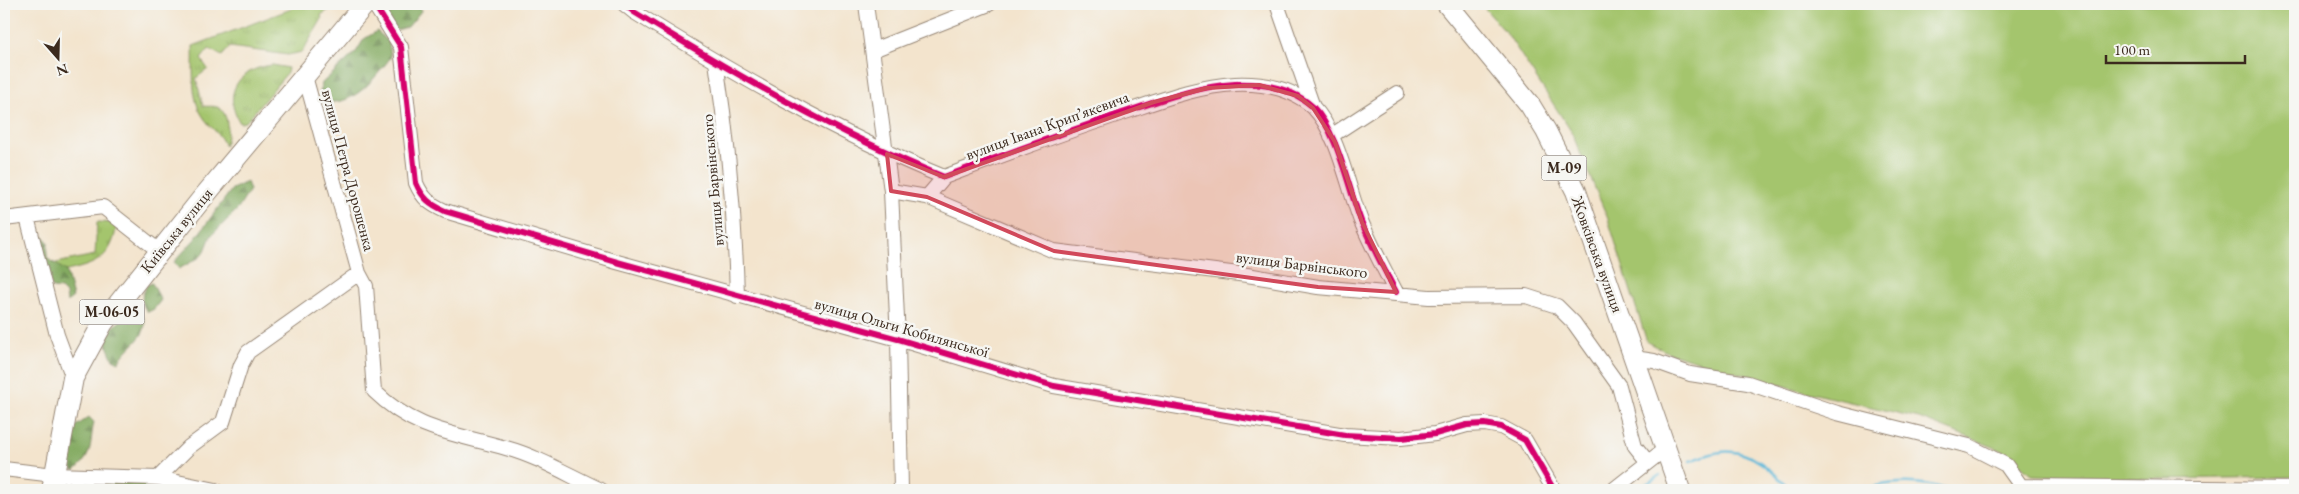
<svg xmlns="http://www.w3.org/2000/svg" width="2299" height="494" viewBox="0 0 2299 494" font-family="'EB Garamond',serif">
	<defs>
		<pattern id="grass-tufts" width="24" height="20" patternUnits="userSpaceOnUse" patternTransform="scale(1.25)"><rect width="24" height="20" fill="#a4c56d"/><path d="M3 7l-1-3M5 7V3M7 7l1-3M15 17l-1-3M17 17v-4M19 17l1-3" fill="none" stroke="#8ea95e"/></pattern>
		<pattern id="forest-firs" width="22" height="20" patternUnits="userSpaceOnUse" patternTransform="scale(1.25)"><rect width="22" height="20" fill="#83aa60"/><path d="M5 1l3.5 6h-7zM16 11l3.5 6h-7z" fill="#6c8b4f"/></pattern>
	</defs>
	<rect width="100%" height="100%" fill="#f6f6f2"/>
	<filter id="ink" filterUnits="userSpaceOnUse"><feTurbulence type="fractalNoise" baseFrequency=".02" numOctaves="2"/><feDisplacementMap in="SourceGraphic" scale="10" xChannelSelector="R" yChannelSelector="G"/><feConvolveMatrix kernelMatrix="1 2 1 2 8 2 1 2 1" color-interpolation-filters="sRGB"/></filter>
	<filter id="wash" filterUnits="userSpaceOnUse"><feTurbulence type="fractalNoise" baseFrequency=".0096" numOctaves="4" result="noise"/><feDisplacementMap in="SourceGraphic" scale="20" xChannelSelector="R" yChannelSelector="G"/><feGaussianBlur stdDeviation="1.12" result="paint"/><feColorMatrix in="noise" values="0 0 0 0 0 0 0 0 0 0 0 0 0 0 0 0 0 1.4 0 .05"/><feComposite in="paint" operator="in"/></filter>
	<g filter="url(#wash)">
		<rect width="100%" height="100%" fill="#f3e4cd"/>
		<path fill="url(#grass-tufts)" stroke="#707846" d="M296,4H338L321,15L322,19L302,52L288,55L230,47L222,56L209,49L201,59L208,69L196,78L203,106C208,107 215,105 219,108C230,115 228,136 225,146C220,133 209,127 202,115C190,96 194,67 193,46L291,9Z
			M273,65L288,68L287,73L246,122L240,123C221,92 240,68 273,65Z
			M97,222L117,223C112,262 93,265 58,273L56,263L95,255Z"/>
		<path fill="url(#forest-firs)" stroke="#5f6a3f" d="M392,4H420L421,11L408,27L393,31L386,17Z
			M377,31L389,42L391,57C378,74 359,101 334,102C330,103 323,99 319,98L322,83L356,52L364,39Z
			M247,182L250,190L238,209L211,236L205,251L200,257L179,269L174,262L195,239L232,189Z
			M43,236L48,242L47,258L66,271L73,297L67,302L66,294L61,289L52,288L36,241Z
			M152,283L161,300L154,309L148,312C139,303 142,294 147,285Z
			M136,313L143,316C152,336 126,346 119,362L113,359C111,355 108,349 107,344C106,327 124,318 136,313Z
			M89,417L94,422C89,445 94,455 74,471L67,462L69,431Z
			M129,483L177,486L189,490H61L73,484Z"/>
		<path fill="#a4c56d" stroke="#707846" d="M1481,4H2295V477L2157,479L2032,475L2006,452L1919,418L1807,392L1727,370L1667,352L1647,342L1608,219L1571,131L1508,35Z"/>
		<g fill="none" stroke-linecap="round" stroke-linejoin="round">
			<path stroke="#5bb8d9" stroke-width="2.5" d="M1690,461C1700,458 1711,453 1721,452C1750,448 1773,471 1791,490
				M1637,490L1660,475
				M1861,490C1889,481 1920,480 1948,490"/>
		</g>
	</g>
	<g filter="url(#ink)">
		<g fill="none" stroke-linecap="round" stroke-linejoin="round">
			<g stroke="#978776" stroke-width="16">
				<path id="minor" d="M374,4L401,47L416,183C423,199 430,204 445,211L617,262L898,339L1054,386L1345,435L1401,438L1435,434L1467,425L1485,424L1501,427L1525,440L1554,490
					M624,4L634,12C733,73 836,133 944,177C1002,155 1060,134 1119,114C1156,102 1196,86 1235,84C1262,83 1292,88 1313,107C1338,132 1348,188 1361,221C1371,245 1384,269 1396,292
					M866,4L891,191L898,339L901,490
					M1277,4L1313,107
					M873,50L989,4
					M716,62C728,139 735,218 737,296
					M305,76L359,273L366,286L374,391C415,431 454,433 506,448C539,457 570,476 601,490
					M1331,136L1397,93
					M944,177L927,197L1054,251L1247,275L1318,287L1429,297L1526,296L1557,306L1574,323L1619,386L1635,446L1647,461
					M891,191L927,197
					M27,217L57,335L73,378
					M4,219L103,207L159,251
					M1634,358L1654,361L1690,374L1748,383L1837,413L1969,446L2006,465L2021,486L2295,489
					M4,469L54,475L158,478L216,490
					M158,478L189,447L223,422L241,365L248,352L359,273
					M1613,490L1665,449"/>
			</g>
			<g stroke="#978776" stroke-width="22">
				<path id="highway" d="M1447,4L1530,105L1546,131L1576,191L1680,490
					M52,490L73,378L103,323L200,201L365,4"/>
			</g>
			<use href="#minor" stroke="#fff" stroke-width="14"/>
			<use href="#highway" stroke="#fff" stroke-width="20"/>
			<g stroke="#f6f6f2" stroke-width="9">
				<path id="cycleway" d="M374,4L401,47L416,183C423,199 430,204 445,211L617,262L898,339L1054,386L1345,435L1401,438L1435,434L1467,425L1485,424L1501,427L1525,440L1554,490
					M624,4L634,12C733,73 836,133 944,177C1002,155 1060,134 1119,114C1156,102 1196,86 1235,84C1262,83 1292,88 1313,107C1338,132 1348,188 1361,221C1371,245 1384,269 1396,292"/>
			</g>
			<use href="#cycleway" stroke="#d6006c" stroke-width="6"/>
		</g>
	</g>
	<path fill="#d1495b" fill-opacity="0.2" stroke="#d1495b" stroke-width="4" stroke-linejoin="round" d="M1259,85L1298,96L1313,108L1335,142L1362,222L1396,292L1318,287L1054,251L927,197L891,191L887,154L944,177L1154,102L1207,88Z"/>
	<g text-anchor="middle" stroke-width="5" stroke-linejoin="round" paint-order="stroke">
		<g fill="#f6f6f2" stroke="#73675e" stroke-width="1">
			<rect x="1541.5" y="155.5" width="45" height="25" rx="4"/>
			<rect x="79.5" y="299.5" width="65" height="25" rx="4"/>
		</g>
		<g font-size="15" font-weight="bold" fill="#3b2a1e">
			<text x="1564" y="173">М-09</text>
			<text x="112" y="317">М-06-05</text>
		</g>
		<g font-size="16" fill="#3b2a1e" stroke="#f6f6f2">
			<text transform="translate(1047 125) rotate(-20)" y="6">вулиця Івана Крипʼякевича</text>
			<text transform="translate(349 170) rotate(75)" y="6">вулиця Петра Дорошенка</text>
			<text transform="translate(712 180) rotate(-95)" y="6">вулиця Барвінського</text>
			<text transform="translate(176 230) rotate(-51)" y="6">Київська вулиця</text>
			<text transform="translate(1598 254) rotate(70)" y="6">Жовківська вулиця</text>
			<text transform="translate(1302 264) rotate(7)" y="6">вулиця Барвінського</text>
			<text transform="translate(902 327) rotate(16)" y="6">вулиця Ольги Кобилянської</text>
		</g>
	</g>
	<rect width="2299" height="494" fill="none" stroke="#f6f6f2" stroke-width="20"/>
	<g transform="translate(58 58) rotate(160)" stroke="#f6f6f2" stroke-width="4" paint-order="stroke">
	<path d="M0-4L9 19L0 12L-9 19Z" fill="#3b2a1e"/>
	<text y="-8" font-size="14" font-weight="bold" text-anchor="middle" fill="#3b2a1e">N</text>
	</g>
	<path d="M2106 55v8h139v-8" fill="none" stroke="#3b2a1e" stroke-width="2.5"/>
	<text x="2114" y="55" font-size="15" fill="#3b2a1e" stroke="#f6f6f2" stroke-width="4" paint-order="stroke">100 m</text>
</svg>
